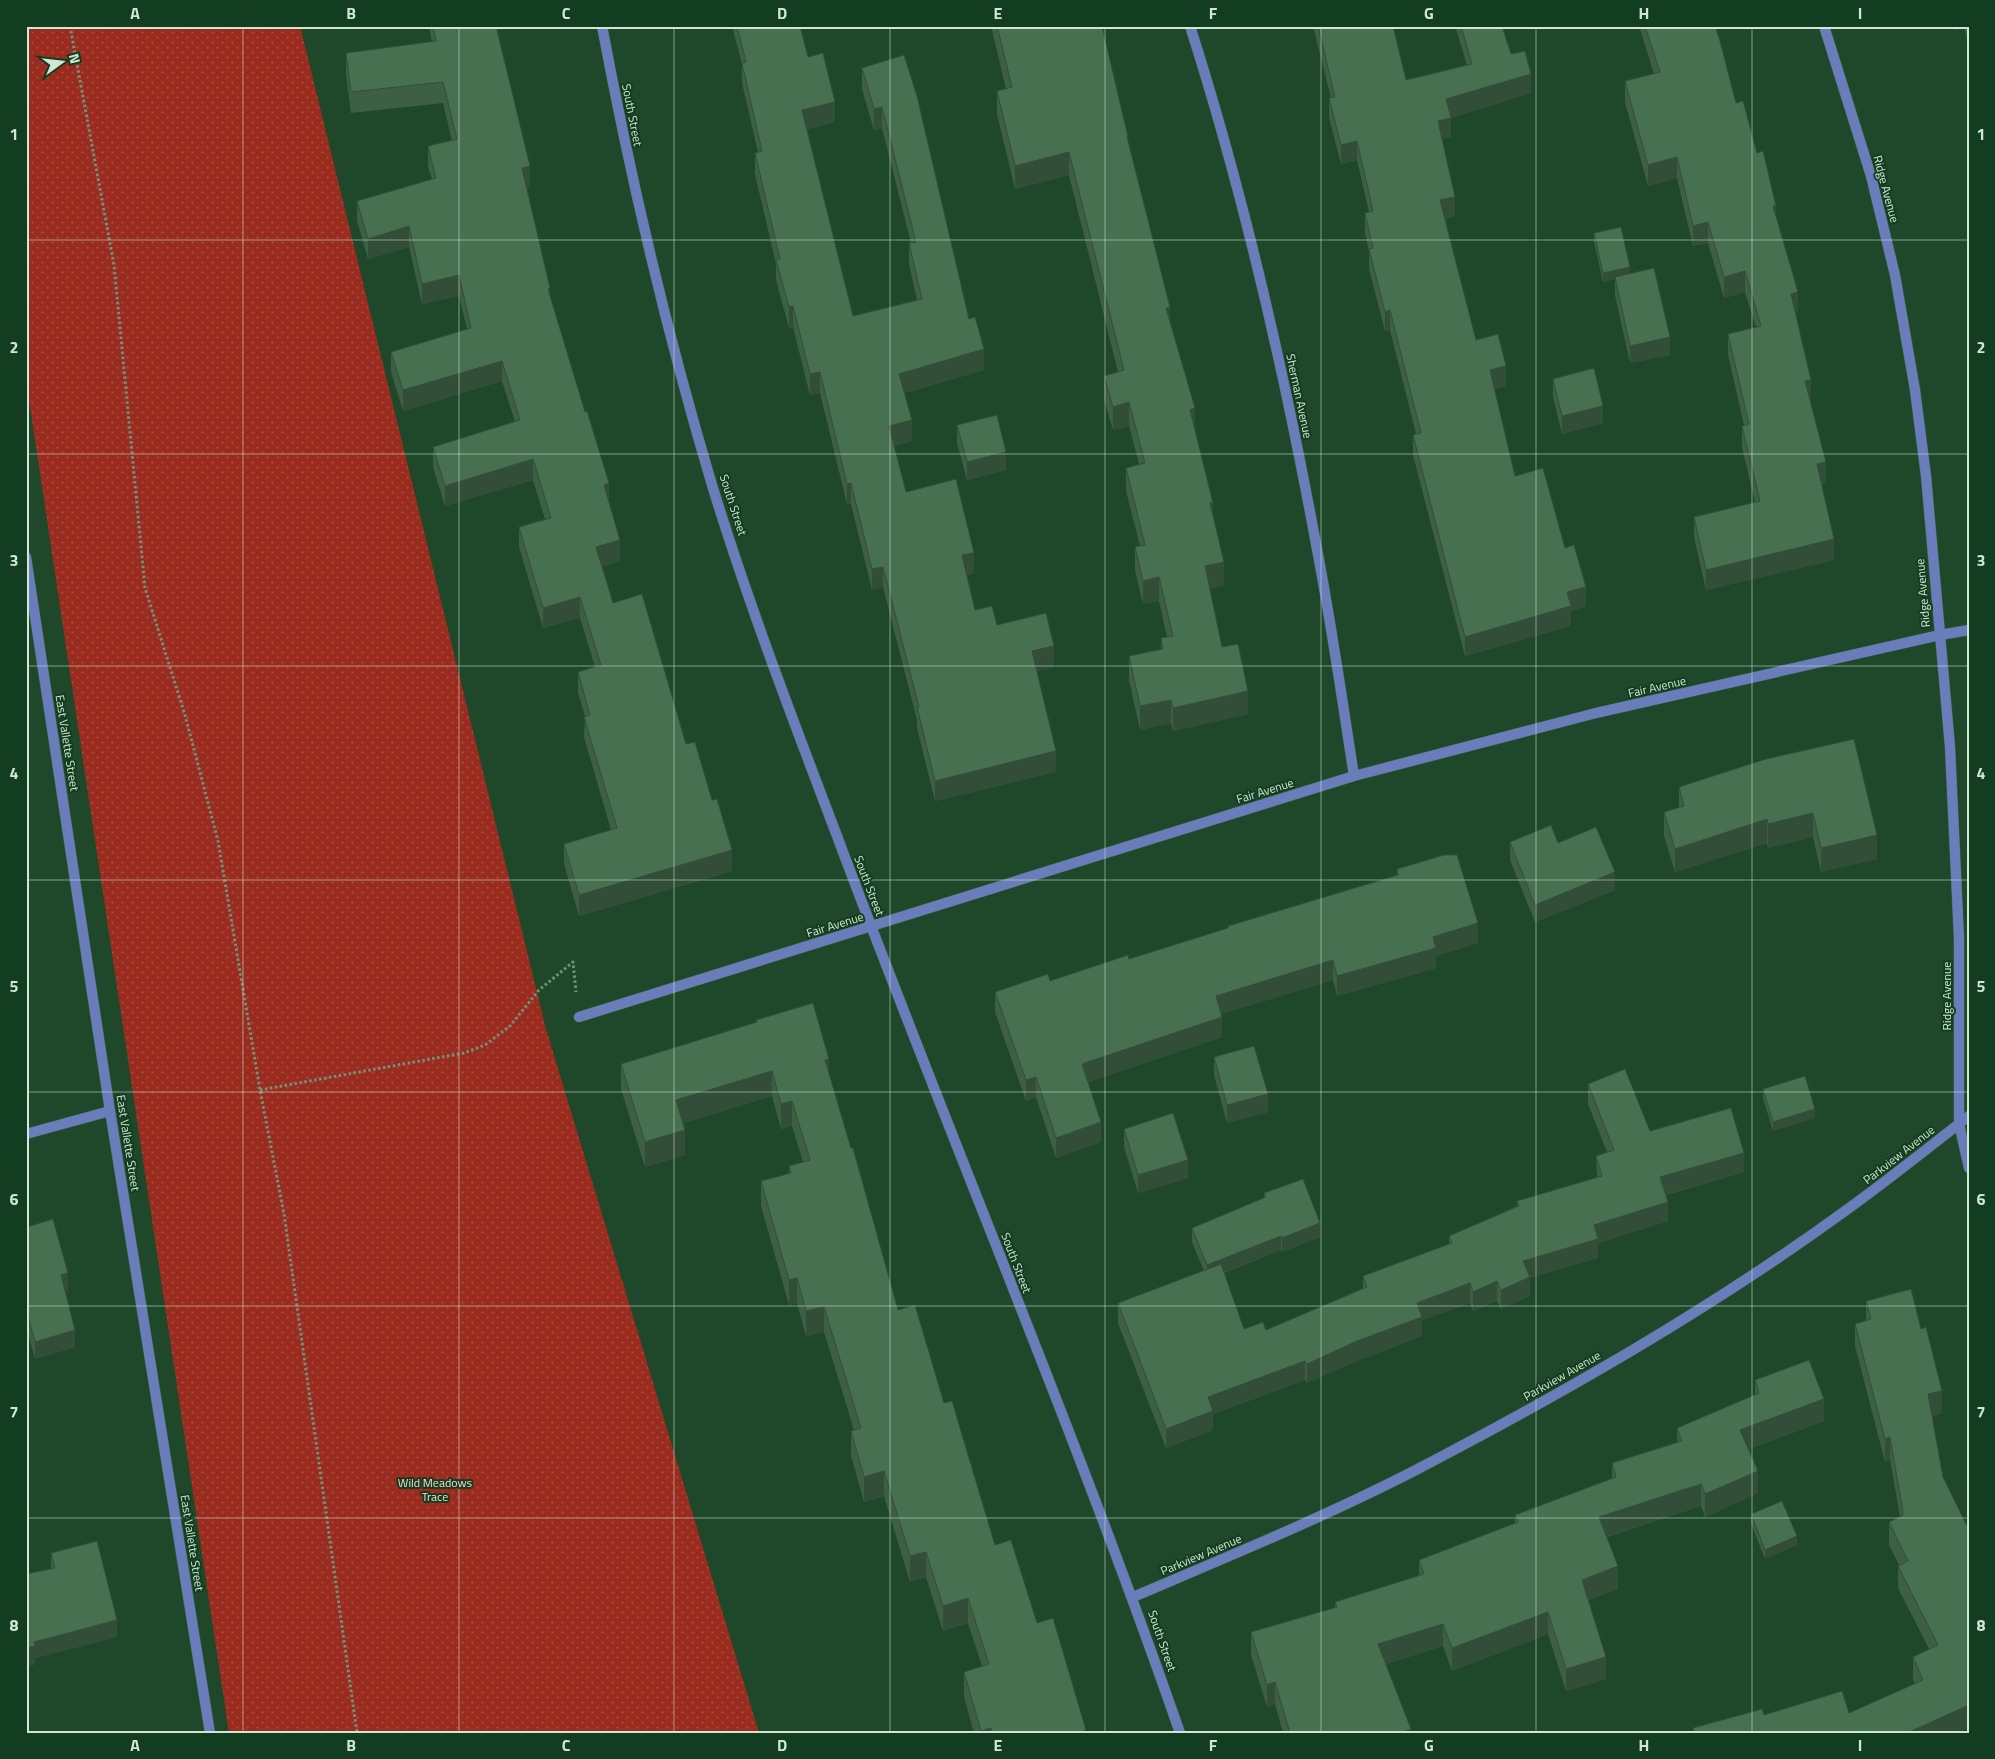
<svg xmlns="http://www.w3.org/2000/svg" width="1995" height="1759" viewBox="0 0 1995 1759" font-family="'Titillium Web',sans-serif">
	<defs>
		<pattern id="park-dots" width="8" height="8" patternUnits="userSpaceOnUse" patternTransform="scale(1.25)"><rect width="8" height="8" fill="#9a2c1f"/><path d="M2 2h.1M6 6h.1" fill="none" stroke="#a74b3f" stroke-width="1.8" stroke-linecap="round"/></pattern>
	</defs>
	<rect width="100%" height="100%" fill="#1f482a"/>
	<path fill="url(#park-dots)" d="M26,26H300L546,1029L759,1733H229L26,380Z"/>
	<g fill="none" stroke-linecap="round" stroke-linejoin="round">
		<g stroke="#3f6549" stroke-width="11">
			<path id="street" d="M602,26C631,181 667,334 712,485C749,606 795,725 840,844C951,1141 1076,1433 1180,1733
				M1190,26C1244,195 1284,370 1316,544C1331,621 1342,699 1354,776
				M1824,26L1871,176L1895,275L1915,390L1926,476L1950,747L1959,939V1124L1969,1168
				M26,557L110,1111L210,1733
				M579,1017L1354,776L1596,713L1940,635L1969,630
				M26,1134L110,1111
				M1133,1597C1227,1557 1322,1518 1412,1472C1562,1394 1709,1310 1845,1211C1887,1181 1928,1148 1969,1116"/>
		</g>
		<path stroke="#729279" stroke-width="3" stroke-dasharray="2.5 2.5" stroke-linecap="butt" d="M70,26L114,265L145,588L185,715L218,841L260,1090L284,1214L357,1733
			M260,1090L464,1053L485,1045L510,1026L539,990L573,962L576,992"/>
		<use href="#street" stroke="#6a7dbb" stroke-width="10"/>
	</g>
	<path fill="#3d6045" d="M429,26H498V33L530,187H527L550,297L609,502L620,561L602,566L613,603L686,744L732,871L579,916L564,864V844L611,830L584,737L585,716L578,693V672L595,667L580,618L543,628L519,547V527L545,519L533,480L445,506L433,467V447L515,422L502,381L403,411L391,372V352L467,329L459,296L422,304L409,247L368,259L357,221V201L432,179L428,167V146L452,141L443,103L351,113L346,73V53L432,42Z
		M732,26H800L808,57L835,122L807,129L853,316L917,300L909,264V243H911L882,128L874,130L862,89V68L904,55L969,319L984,370L904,393L912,441L894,446L906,492L974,573L967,575L975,610L1054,667L1037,671L1056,772L935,801L917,728V720L883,587L872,590L851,504H847L820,393L810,395L793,327L789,328L776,280V264L755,174V153L758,152L742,83V64Z
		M991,26H1102L1128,144L1195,431L1213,514L1224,585L1209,589L1222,647L1248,714L1173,731L1171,723L1140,730L1129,680V656L1161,649V638L1167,637L1159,601L1143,604L1135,570V547L1140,546L1126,491V468L1139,464L1129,426L1113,430L1104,399V376L1118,372L1069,175L1015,189L997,114V91L1006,89Z
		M1313,26H1393L1406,80L1467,65L1455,26H1502L1511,54L1531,93L1451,118V137L1442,139L1455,216L1445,219L1476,340L1506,386L1494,389L1515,476L1565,548L1586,606L1571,611V626L1465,656L1413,455V435L1416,434L1390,330L1385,331L1369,269V252L1365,233V213L1369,212L1357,160L1341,164L1329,118V98H1331Z
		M1639,26H1715L1736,103L1757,153L1776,219L1798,313H1796L1811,401H1810L1826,482L1822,484L1834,560L1706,590L1694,537V517L1755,502L1742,447V426L1744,425L1728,355V334L1756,328L1745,292L1724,298L1708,243L1693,246L1677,178L1648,186L1625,102V81L1654,74Z
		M1954,26H1969V46L1964,27L1955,30Z
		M1594,233L1630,274L1670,355L1630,363L1615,295V279L1603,282L1594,242Z
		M1553,379L1603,423L1562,434L1553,397Z
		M957,425L1006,470L967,480L957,443Z
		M1766,759L1877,859L1821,872L1813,837L1768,848L1767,843L1675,872L1664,836V812L1679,808V787Z
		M1510,842L1558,843L1615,890L1535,922L1510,860Z
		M1397,869L1478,943L1436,956V968L1337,996L1333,980L1221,1014L1222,1037L1088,1082L1101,1142L1056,1158L1036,1097L1026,1101L995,1012V992L1050,981L1129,959L1228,928V926L1397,875Z
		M756,1020L829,1076L898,1310L944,1403L995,1545L1037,1623L1086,1733H974L964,1697V1672L982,1666L968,1623L943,1631L926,1577L910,1582L884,1496L864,1502L851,1456V1431L854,1430L824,1332L806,1336L797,1303L789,1305L761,1206V1181L789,1174V1166L803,1162L792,1126L781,1129L772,1096L683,1123L685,1155L645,1167L621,1089V1064L756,1023Z
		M1214,1057L1268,1112L1227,1123L1214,1075Z
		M1588,1084L1650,1131L1744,1172L1666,1195L1668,1221L1598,1243V1258L1530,1278V1296L1501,1309L1497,1301L1473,1311L1470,1303L1422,1320V1336L1357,1361L1307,1383L1305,1380L1213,1414V1430L1166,1448L1118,1323V1303L1204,1271L1192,1242V1228L1264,1198V1193L1320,1237L1282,1252L1281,1250L1224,1273L1244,1329L1266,1330L1363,1288V1276L1449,1244V1236L1517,1206V1201L1597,1177L1596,1156L1607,1152L1588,1104Z
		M1763,1089L1815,1118L1773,1131L1763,1098Z
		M1124,1129L1188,1178L1138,1193L1124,1147Z
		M26,1226L68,1290L65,1291L75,1347L35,1359L26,1326Z
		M1866,1301L1942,1413L1932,1416L1943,1477L1969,1530V1728L1957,1733H1693V1728L1764,1715L1849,1713L1915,1684L1913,1679V1657L1929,1649L1898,1588V1566L1899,1565L1889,1545V1522L1900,1517L1890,1459L1885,1462L1855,1346V1324L1866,1321Z
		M1755,1380L1824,1421L1749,1449L1758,1493L1705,1517L1701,1506L1607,1537L1618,1589L1588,1600L1606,1679L1566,1691L1548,1634L1452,1671L1443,1646L1386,1664L1411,1733H1283L1275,1704L1267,1707L1251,1655V1632L1335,1608V1602L1419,1576V1560L1515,1523V1515L1612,1479V1463L1677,1442V1428L1755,1395Z
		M1751,1514L1797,1545L1765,1559L1751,1523Z
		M51,1553L117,1637L35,1658V1664L26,1666V1574L51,1569Z"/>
	<path fill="#324e38" d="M1955,26H1964V27L1955,30Z
		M1531,74V93L1451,118V137L1438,140V121L1446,99Z
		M835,102V122L802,130V110Z
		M882,107V128L874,130V109Z
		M1357,141V160L1341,164V145Z
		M1069,152V175L1015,189V166Z
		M1677,157V178L1648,186V165Z
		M530,166V187L522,188V168Z
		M1455,197V216L1440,220V200Z
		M1773,206H1776V226Z
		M1708,222V243L1693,246V226Z
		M409,226V247L368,259V239Z
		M1630,267V275L1615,277V279L1603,282V273Z
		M1745,271V292L1724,298V277Z
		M459,275V296L422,304V284Z
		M550,288V309L548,289Z
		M1798,292V313L1791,315V294Z
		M793,306V327L789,328V307Z
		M1170,307V330L1166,308Z
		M1390,310V330L1385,331V312Z
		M1670,337V355L1630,363V346Z
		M984,349V370L899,394V374Z
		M502,361V381L403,411V390Z
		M1506,366V386L1490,390V370Z
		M820,372V393L810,395V374Z
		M1811,380V401L1805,402V381Z
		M1129,402V426L1113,430V407Z
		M1603,406V423L1562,434V416Z
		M1195,408V432L1190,410Z
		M912,420V441L889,447V426Z
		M1006,452V470L967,480V462Z
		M533,459V480L445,506V486Z
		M1826,462V482L1817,485V464Z
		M609,483V504L604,485Z
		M851,483V504H847V484Z
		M1210,503H1213V526Z
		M1834,539V560L1706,590V570Z
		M620,540V561L596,568V547Z
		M974,553V573L962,576V555Z
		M1224,562V585L1205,590V566Z
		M883,567V587L872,590V569Z
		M1159,577V601L1143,604V581Z
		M1586,587V606L1571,611V626L1465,656V637L1567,592Z
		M580,597V618L543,628V608Z
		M1054,646V667L1032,672V651Z
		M1248,691V714L1173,731V708Z
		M1171,700V723L1140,730V706Z
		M1056,751V772L935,801V781Z
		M1813,813V837L1768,848V824Z
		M1767,819V843L1675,872V849Z
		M1877,835V859L1821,872V848Z
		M732,850V871L579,916V895Z
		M1615,872V890L1535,922V905Z
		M1478,923V943L1436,956V968L1337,996V976L1433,937Z
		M1333,960V980L1216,1016V996Z
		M1222,1017V1037L1082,1084V1064Z
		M829,1059V1084L825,1060Z
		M772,1071V1096L676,1125V1100Z
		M1036,1077V1097L1026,1101V1080Z
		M1268,1094V1112L1227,1123V1105Z
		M792,1101V1126L781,1129V1104Z
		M1815,1109V1118L1773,1131V1122Z
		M1101,1122V1142L1056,1158V1138Z
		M685,1130V1155L645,1167V1142Z
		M1744,1153V1172L1660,1196V1177Z
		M1188,1160V1178L1138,1193V1175Z
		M1668,1202V1221L1598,1243V1258L1530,1278V1296L1501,1309V1290L1523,1261L1594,1225Z
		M1320,1223V1237L1282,1252V1238Z
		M1281,1236V1250L1207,1279V1265Z
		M68,1273V1290L61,1292V1275Z
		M797,1278V1303L789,1305V1280Z
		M1497,1281V1301L1473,1311V1292Z
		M1470,1283V1303L1422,1320V1336L1357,1361L1307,1383V1364L1417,1303Z
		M824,1307V1332L806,1336V1311Z
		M75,1330V1347L35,1359V1342Z
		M1305,1361V1380L1213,1414V1430L1166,1448V1429L1208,1397Z
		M1942,1391V1413L1928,1417V1394Z
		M1824,1399V1421L1740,1452V1430Z
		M1890,1437V1459L1885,1462V1439Z
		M884,1471V1496L864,1502V1477Z
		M1758,1471V1493L1705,1517V1494Z
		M1701,1484V1506L1599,1539V1517Z
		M1797,1536V1545L1765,1559V1550Z
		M926,1552V1577L910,1582V1556Z
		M1618,1566V1589L1582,1602V1580Z
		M968,1598V1623L943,1631V1606Z
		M1548,1612V1634L1452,1671V1648Z
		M117,1620V1637L35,1658V1664L26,1666V1648L34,1642Z
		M1443,1624V1646L1378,1667V1644Z
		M1606,1657V1679L1566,1691V1669Z
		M1275,1682V1704L1267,1707V1685Z
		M1969,1705V1728L1957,1733H1907Z
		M991,1728V1733H981V1731Z
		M1411,1729V1733H1401Z"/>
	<path fill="#477050" stroke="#324e38" d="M433,26H496L530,166L522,168L550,288L548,289L585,412L587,411L609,483L604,485L620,540L596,547L613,603L642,594L686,744L695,742L712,800L717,799L732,850L579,895L564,844L617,828L584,717L590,715L578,672L601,665L580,597L543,608L519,527L551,518L533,459L445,486L433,447L520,420L502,361L403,390L391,352L471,328L459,275L422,284L409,226L368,239L357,201L436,178L428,146L457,139L443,82L351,92L346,53L436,41Z
		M737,26H800L808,57L823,53L835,102L802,110L853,316L922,299L909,243L916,242L882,107L874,109L862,68L904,55L917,96L969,319L975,317L984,349L899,374L912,420L889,426L906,492L956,479L974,553L962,555L975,610L992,606L997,625L1046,613L1054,646L1032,651L1056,751L935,781L917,707H919L883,567L872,569L851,483L847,484L820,372L810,374L793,306L789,307L776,260L780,259L755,153L762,151L742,63L746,62Z
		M997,26H1102L1128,137H1127L1170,307L1166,308L1195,408L1190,410L1213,503H1210L1224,562L1205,566L1222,647L1238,644L1248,691L1173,708L1171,700L1140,706L1129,656L1163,649L1161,638L1173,636L1159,577L1143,581L1135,547L1145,545L1126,468L1145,463L1129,402L1113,407L1104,376L1124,370L1069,152L1015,166L997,91L1012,87Z
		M1318,26H1393L1406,80L1472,64L1461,26H1502L1511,54L1525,51L1531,74L1446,99L1451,118L1438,121L1455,197L1440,200L1476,340L1498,334L1506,366L1490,370L1515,476L1543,468L1565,548L1574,545L1586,587L1567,592L1571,606L1465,637L1413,435L1421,433L1390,310L1385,312L1369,249L1373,248L1365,213L1373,211L1357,141L1341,145L1329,98L1335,97Z
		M1645,26H1715L1720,41L1736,103L1743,101L1757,153L1763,151L1776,206H1773L1798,292L1791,294L1811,380L1805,381L1826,462L1817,464L1834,539L1706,570L1694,517L1760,501L1742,426L1749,424L1728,334L1761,326L1745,271L1724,277L1708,222L1693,226L1677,157L1648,165L1625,81L1660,72Z
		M1621,227L1630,267L1603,273L1594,233Z
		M1654,268L1670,337L1630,346L1615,277Z
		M1594,368L1603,406L1562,416L1553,379Z
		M997,415L1006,452L967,462L957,425Z
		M1854,739L1877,835L1821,848L1813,813L1768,824L1767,819L1675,849L1664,812L1684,806L1679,787L1766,759Z
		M1551,825L1558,843L1596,827L1615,872L1535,905L1510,842Z
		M1444,855H1457L1478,923L1433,937L1436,948L1337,976L1333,960L1216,996L1222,1017L1082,1064L1101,1122L1056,1138L1036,1077L1026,1080L995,992L1048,974L1050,981L1128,955L1129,959L1228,928V926L1398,875L1397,869Z
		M813,1003L829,1059L825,1060L851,1148H853L898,1310L915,1305L944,1403L952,1401L995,1545L1011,1540L1037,1623L1053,1618L1086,1730L1083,1731L1084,1733H992L991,1728L981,1731L964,1672L989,1664L968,1598L943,1606L926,1552L910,1556L884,1471L864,1477L851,1431L861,1428L824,1307L806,1311L797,1278L789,1280L761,1181L791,1173L789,1166L810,1160L792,1101L781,1104L772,1071L676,1100L685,1130L645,1142L621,1064L757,1022L756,1020Z
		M1254,1046L1268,1094L1227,1105L1214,1057Z
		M1625,1069L1650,1131L1731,1108L1744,1153L1660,1177L1668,1202L1594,1225L1598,1239L1523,1261L1530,1277L1501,1290L1497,1281L1473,1292L1470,1283L1417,1303L1422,1317L1357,1341L1307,1364L1305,1361L1208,1397L1213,1411L1166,1429L1118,1303L1221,1264L1244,1329L1263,1322L1266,1330L1367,1287L1363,1276L1452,1243L1449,1236L1519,1206L1517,1201L1602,1176L1596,1156L1614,1150L1588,1084Z
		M1805,1076L1815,1109L1773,1122L1763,1089Z
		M1173,1113L1188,1160L1138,1175L1124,1129Z
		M1303,1179L1320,1223L1282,1238L1281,1236L1207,1265L1192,1228L1266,1197L1264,1193Z
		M53,1219L68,1273L61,1275L75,1330L35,1342L26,1309V1226L27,1227Z
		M1911,1289L1921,1329L1926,1327L1942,1391L1928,1394L1943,1477L1969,1530V1705L1907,1733H1694L1693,1728L1762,1709L1764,1715L1842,1691L1849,1713L1923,1680L1913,1657L1938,1645L1898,1566L1908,1561L1889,1522L1903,1515V1512L1890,1437L1885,1439L1855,1324L1871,1319L1866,1301Z
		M1809,1360L1824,1399L1740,1430L1758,1471L1705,1494L1701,1484L1599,1517L1618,1566L1582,1580L1606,1657L1566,1669L1548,1612L1452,1648L1443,1624L1378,1644L1411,1729L1401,1733H1290L1275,1682L1267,1685L1251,1632L1337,1607L1335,1602L1424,1574L1419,1560L1518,1522L1515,1515L1616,1477L1612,1463L1682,1441L1677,1428L1759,1393L1755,1380Z
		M1782,1501L1797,1536L1765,1550L1751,1514Z
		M97,1541L117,1620L34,1642L35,1646L26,1648V1574L55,1568L51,1553Z"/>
	<path fill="none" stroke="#d1e7d4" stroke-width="1" stroke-opacity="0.55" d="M243,26V1733M459,26V1733M674,26V1733M890,26V1733M1105,26V1733M1321,26V1733M1536,26V1733M1752,26V1733M26,240H1969M26,454H1969M26,666H1969M26,880H1969M26,1092H1969M26,1306H1969M26,1518H1969"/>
	<g text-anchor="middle" stroke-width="4" stroke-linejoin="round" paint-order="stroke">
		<g font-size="12" fill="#d1e7d4" stroke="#133d20">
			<text transform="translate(632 115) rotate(79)" y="4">South Street</text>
			<text transform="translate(1886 189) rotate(75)" y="4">Ridge Avenue</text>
			<text transform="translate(1299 396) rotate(78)" y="4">Sherman Avenue</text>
			<text transform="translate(733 505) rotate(72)" y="4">South Street</text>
			<text transform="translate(1923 593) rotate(-95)" y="4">Ridge Avenue</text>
			<text transform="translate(1657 687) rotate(-13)" y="4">Fair Avenue</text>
			<text transform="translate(67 743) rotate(81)" y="4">East Vallette Street</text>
			<text transform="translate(1265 791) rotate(-17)" y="4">Fair Avenue</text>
			<text transform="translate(869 886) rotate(69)" y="4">South Street</text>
			<text transform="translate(835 925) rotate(-17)" y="4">Fair Avenue</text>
			<text transform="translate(1947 996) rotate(-90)" y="4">Ridge Avenue</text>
			<text transform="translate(128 1143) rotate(81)" y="4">East Vallette Street</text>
			<text transform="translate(1899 1155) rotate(-38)" y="4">Parkview Avenue</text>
			<text transform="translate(1016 1263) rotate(69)" y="4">South Street</text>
			<text transform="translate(1562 1376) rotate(-30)" y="4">Parkview Avenue</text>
			<text transform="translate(192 1543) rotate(81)" y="4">East Vallette Street</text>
			<text transform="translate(1201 1555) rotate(-23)" y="4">Parkview Avenue</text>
			<text transform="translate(1162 1641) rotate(71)" y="4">South Street</text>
		</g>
		<g font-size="12" fill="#f7d7d1" stroke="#133d20">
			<text x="435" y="1487">Wild Meadows<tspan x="435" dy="14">Trace</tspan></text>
		</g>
	</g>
	<rect width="1995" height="1759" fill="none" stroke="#133d20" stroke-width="55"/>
	<g transform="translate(62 62) rotate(75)" stroke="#133d20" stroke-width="4" paint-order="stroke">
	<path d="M0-4L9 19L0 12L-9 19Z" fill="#d1e7d4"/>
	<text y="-8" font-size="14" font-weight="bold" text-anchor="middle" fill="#d1e7d4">N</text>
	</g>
	<rect x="28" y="28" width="1940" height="1704" fill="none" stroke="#d1e7d4" stroke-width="2"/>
	<g font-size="16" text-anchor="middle" font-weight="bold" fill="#d1e7d4">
		<text x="135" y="19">A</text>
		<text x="351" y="19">B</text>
		<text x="566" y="19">C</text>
		<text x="782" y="19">D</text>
		<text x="998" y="19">E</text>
		<text x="1213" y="19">F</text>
		<text x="1429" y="19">G</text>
		<text x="1644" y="19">H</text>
		<text x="1860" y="19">I</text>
		<text x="14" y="140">1</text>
		<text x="1981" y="140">1</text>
		<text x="14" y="353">2</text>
		<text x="1981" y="353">2</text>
		<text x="14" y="566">3</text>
		<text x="1981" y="566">3</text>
		<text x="14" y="779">4</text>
		<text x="1981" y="779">4</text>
		<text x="14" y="992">5</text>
		<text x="1981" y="992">5</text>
		<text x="14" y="1205">6</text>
		<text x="1981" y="1205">6</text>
		<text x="14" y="1418">7</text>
		<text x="1981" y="1418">7</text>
		<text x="14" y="1631">8</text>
		<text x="1981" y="1631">8</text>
		<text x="135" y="1751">A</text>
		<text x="351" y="1751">B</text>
		<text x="566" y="1751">C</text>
		<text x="782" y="1751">D</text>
		<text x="998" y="1751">E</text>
		<text x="1213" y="1751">F</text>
		<text x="1429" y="1751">G</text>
		<text x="1644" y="1751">H</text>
		<text x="1860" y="1751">I</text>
	</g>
</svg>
